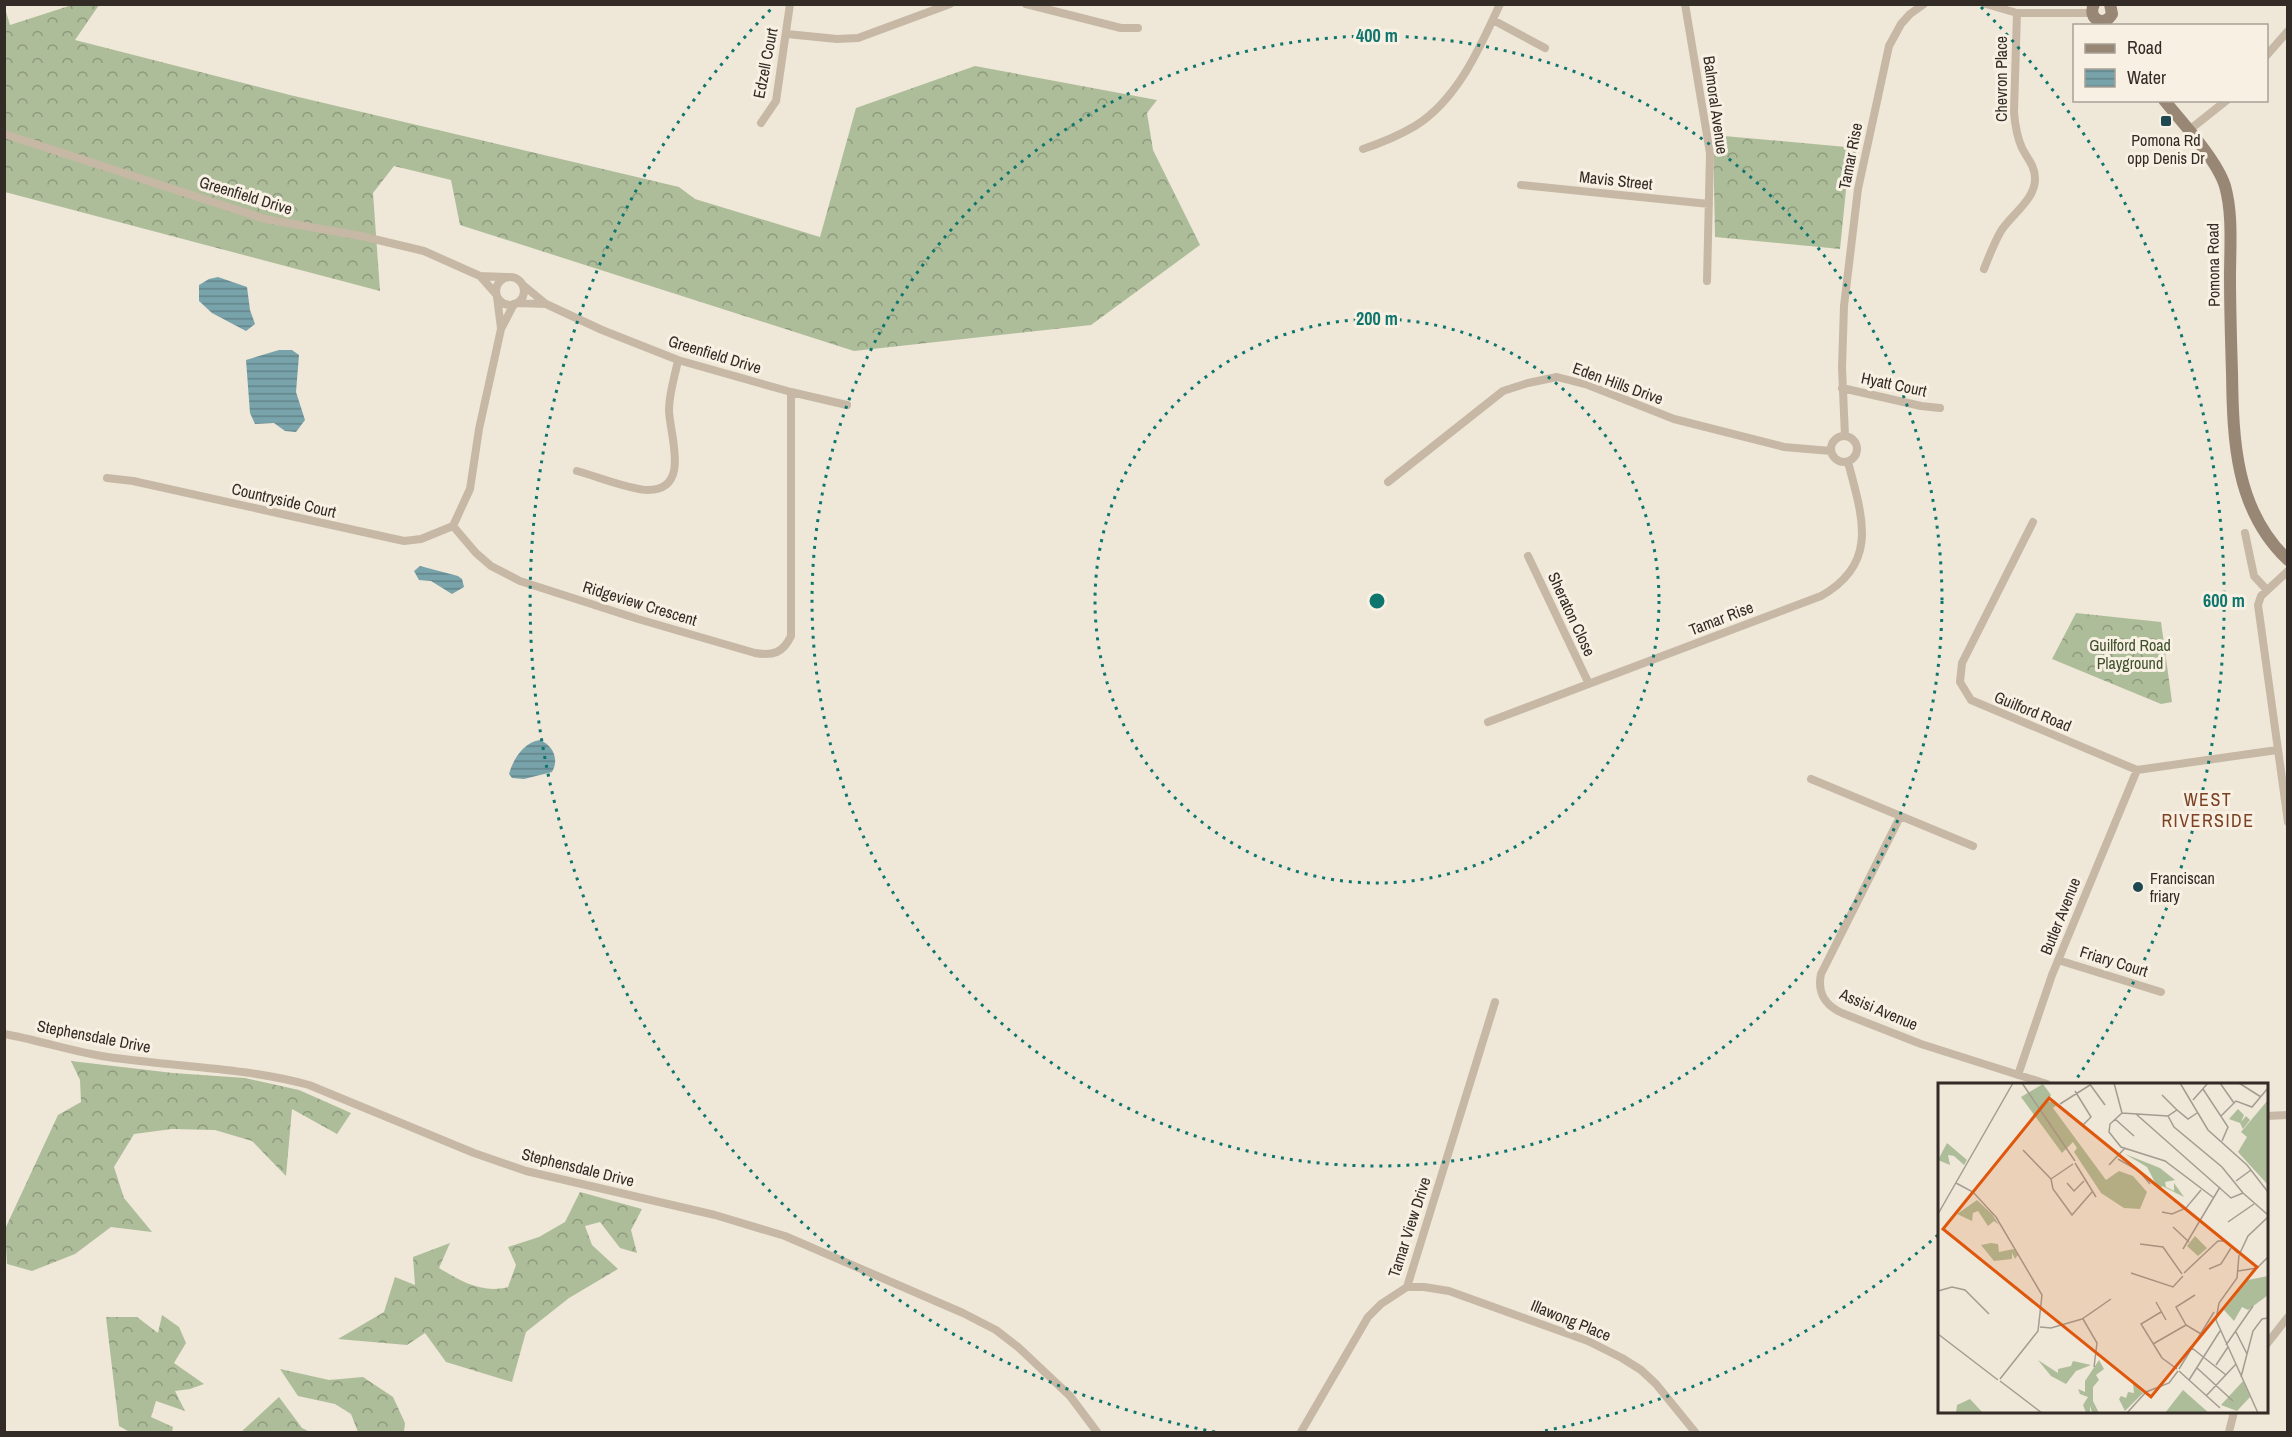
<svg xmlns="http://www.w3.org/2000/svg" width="2292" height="1437" viewBox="0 0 2292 1437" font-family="'Archivo Narrow',sans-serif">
	<defs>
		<pattern id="forest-crowns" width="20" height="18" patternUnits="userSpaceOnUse" patternTransform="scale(1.5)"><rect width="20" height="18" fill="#adbd99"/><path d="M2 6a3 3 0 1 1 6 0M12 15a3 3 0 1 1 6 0" fill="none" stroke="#8d9a7d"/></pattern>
		<pattern id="water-rules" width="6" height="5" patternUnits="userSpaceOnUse" patternTransform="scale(1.5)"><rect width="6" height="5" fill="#78a3aa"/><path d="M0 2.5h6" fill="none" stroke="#63858a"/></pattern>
	</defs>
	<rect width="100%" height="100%" fill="#efe7d8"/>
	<path fill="url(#forest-crowns)" d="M4,5L10,25L72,5H99L75,40L290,95L679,187L695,199L820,237L856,108L975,66L1157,100L1147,113L1153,150L1200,245L1091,325L854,351L460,225L451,180L394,166L373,193L380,291L5,192Z
		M1713,135L1857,148L1847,180L1840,249L1715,237Z
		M2076,613L2161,622L2172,702L2161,704L2052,659Z
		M71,1061L173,1073L245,1078L299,1090L351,1113L337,1134L292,1109L286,1176L252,1141L215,1130L172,1129L134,1134L114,1167L124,1198L152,1232L111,1227L75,1254L32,1271L7,1264L5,1229L58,1115L81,1102L80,1080Z
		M580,1192L642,1209L631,1230L637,1253L620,1248L600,1222L585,1226L592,1245L618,1269L569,1298L526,1332L512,1382L446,1362L425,1333L407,1345L338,1339L384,1312L395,1277L415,1285L413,1257L450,1243L439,1268C460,1281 483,1294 508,1287L516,1265L508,1247L539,1237L565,1222Z
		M162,1315L179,1327L186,1343L174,1363L204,1384L190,1389L175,1391L185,1411L156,1401L151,1417L173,1427L172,1432L128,1431L119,1426L106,1317H137L158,1333Z
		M280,1369L329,1380L363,1377L393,1397L405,1423L404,1432H358L351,1414L335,1404L298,1396Z
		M279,1397L302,1428L310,1432H241Z"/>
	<path fill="url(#water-rules)" d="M218,277L247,287L250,310L255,324L246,331L212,313L199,301V285L209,279Z
		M279,350H292L299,355L296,392L305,420L296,432L285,431L274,423L255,424L250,413L246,360Z
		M420,566L458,576L462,579L464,587L452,594L431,581L419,580L414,571Z
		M540,740C554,746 559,760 552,772L524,779L512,778L509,774C513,759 524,742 540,740Z"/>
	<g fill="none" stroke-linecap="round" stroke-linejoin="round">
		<path stroke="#c6b8a5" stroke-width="8" d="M1026,4L1121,28H1138
			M1685,4L1710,153L1707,281
			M1986,4L2017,13H2092
			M1493,20L1545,48
			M787,34L837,39L858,38L950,4
			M2266,56L2288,31
			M761,123L776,101L790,4
			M2188,131L2227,100
			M4,134L265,219L361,236L424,251L480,276L496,294
			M1363,149C1381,143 1398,136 1415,126C1457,100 1480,48 1500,4
			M1521,185L1709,204
			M1984,269C1989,256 1994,243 2001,231C2011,215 2036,199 2035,178C2035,166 2027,158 2022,148C2017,137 2015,125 2014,112L2017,13
			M480,276L507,277
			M496 291a14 14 0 1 1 28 0a14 14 0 1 1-28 0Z
			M523,285L546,304L602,330L678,360L791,392L847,405
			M497,297L501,328
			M517,303L546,304
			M1842,388L1921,406L1940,408
			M1831 449a13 13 0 1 1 26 0a13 13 0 1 1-26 0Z
			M1845,436L1842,368L1844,306L1858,189L1889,46L1901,24L1910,14L1924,4
			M577,471C596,476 630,490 648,490C692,490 669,433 669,410C669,393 675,376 678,360
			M107,478L133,481L404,541L421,539L453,526
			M1388,482L1503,391L1528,383L1557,377L1588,385L1674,419L1784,447L1831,451
			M2033,522L1962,663L1960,682L1971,700L2137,770L2277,750
			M453,526L476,553L491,566L520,581L638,619L755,653C773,656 783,653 791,636V392
			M453,526L470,489L479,429L501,329L514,304
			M2245,533L2254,576L2267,590
			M1528,556L1589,684
			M2288,571L2261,596L2258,605L2288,822
			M1488,722L1821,596C1880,563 1862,516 1848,462
			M1811,779L1973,846
			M1900,817L1821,974C1817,993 1825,1005 1842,1013L1921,1044L2047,1084
			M2058,960L2161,992
			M4,1034C39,1040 73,1052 108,1057C175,1067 243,1067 309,1085L474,1153L526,1171L715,1215L785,1236L963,1313L996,1330L1018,1347L1070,1396L1097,1432
			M2018,1075L2052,975L2137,770
			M2266,1116L2288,1115
			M1407,1287H1424L1449,1291L1588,1341L1622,1358L1641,1370L1656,1384L1695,1432
			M2266,1345L2288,1317
			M1301,1432L1368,1317L1381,1304L1407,1287L1495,1002
			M2229,1432L2234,1412"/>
		<path stroke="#998776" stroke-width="12" d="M2094,4C2087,19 2104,28 2112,14L2110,4
			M2164,100C2182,122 2217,160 2225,186C2233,214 2230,248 2230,277C2230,309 2231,341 2232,373C2233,440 2235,510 2288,560"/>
	</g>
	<g fill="none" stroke="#0f766e" stroke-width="3" stroke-dasharray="3 6">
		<circle cx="1377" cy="601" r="282"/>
		<circle cx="1377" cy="601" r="565"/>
		<path d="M1938 1235A847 847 0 0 1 1539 1432M1215 1432A847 847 0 0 1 773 7M1981 7A847 847 0 0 1 2075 1081"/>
	</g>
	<g fill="#1e4851" stroke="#f7f0e3" stroke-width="2">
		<rect x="2160" y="115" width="12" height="12" rx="3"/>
		<circle cx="2138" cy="887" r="6"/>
	</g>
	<g text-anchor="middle" stroke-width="6" stroke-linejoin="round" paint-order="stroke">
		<g font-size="16" fill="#322b26" stroke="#f7f0e3">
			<text transform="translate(765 63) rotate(-79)" y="6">Edzell Court</text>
			<text transform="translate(2001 79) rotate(-90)" y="6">Chevron Place</text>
			<text transform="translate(1716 105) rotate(82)" y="6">Balmoral Avenue</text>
			<text transform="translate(1850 156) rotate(-79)" y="6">Tamar Rise</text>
			<text transform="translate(1616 180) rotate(6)" y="6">Mavis Street</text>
			<text transform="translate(246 195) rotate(17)" y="6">Greenfield Drive</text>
			<text transform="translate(2213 265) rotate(-91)" y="6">Pomona Road</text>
			<text transform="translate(715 354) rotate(17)" y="6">Greenfield Drive</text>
			<text transform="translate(1618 383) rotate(20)" y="6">Eden Hills Drive</text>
			<text transform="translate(1894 384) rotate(12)" y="6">Hyatt Court</text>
			<text transform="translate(284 500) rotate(13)" y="6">Countryside Court</text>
			<text transform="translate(640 603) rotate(17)" y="6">Ridgeview Crescent</text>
			<text transform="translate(1572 614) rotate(65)" y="6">Sheraton Close</text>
			<text transform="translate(1721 618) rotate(-21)" y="6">Tamar Rise</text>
			<text transform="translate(2033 711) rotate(22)" y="6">Guilford Road</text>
			<text transform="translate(2060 916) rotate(-68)" y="6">Butler Avenue</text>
			<text transform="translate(2114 961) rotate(17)" y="6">Friary Court</text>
			<text transform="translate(1879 1009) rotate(23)" y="6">Assisi Avenue</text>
			<text transform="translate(94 1036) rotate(11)" y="6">Stephensdale Drive</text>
			<text transform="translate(578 1167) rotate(14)" y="6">Stephensdale Drive</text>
			<text transform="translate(1409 1227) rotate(-72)" y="6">Tamar View Drive</text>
			<text transform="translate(1571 1320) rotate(22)" y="6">Illawong Place</text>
		</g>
		<g font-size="16" fill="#322b26" stroke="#f7f0e3">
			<text x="2166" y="146">Pomona Rd<tspan x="2166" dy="18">opp Denis Dr</tspan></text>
			<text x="2150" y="884" text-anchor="start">Franciscan<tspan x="2150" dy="18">friary</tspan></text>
		</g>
		<g font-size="16" fill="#3e4f2b" stroke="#f7f0e3">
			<text x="2130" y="651">Guilford Road<tspan x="2130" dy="18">Playground</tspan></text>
		</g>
		<g font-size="18" letter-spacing="1.5" fill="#7c4223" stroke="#f7f0e3">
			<text x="2208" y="806">WEST<tspan x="2208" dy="21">RIVERSIDE</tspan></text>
		</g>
	</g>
	<g transform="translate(1938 1083)">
		<rect width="330" height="330" fill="#efe7d8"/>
		<path d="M330,17V102L300,69L309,54L303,49Z" fill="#adbd99"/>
		<path d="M105,1L113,12L110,18L120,21L115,25L168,97L181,88L195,93L209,109L202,126L186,125L163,110L136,69L139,65L135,59L124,70L83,14ZM9,60L29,77L26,82L16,73L10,72L12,82L0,77ZM187,71L222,85L237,97L227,99L228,104L236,108V100L246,114L224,103L221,107L209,84ZM39,117L54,131L61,142L56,138L50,143L40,128L35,130L34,138L19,131ZM257,153L269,165L260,173L249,163ZM53,160L60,161L61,169L76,166L80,172L77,176L74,170V176L56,178L43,162ZM330,193V212L310,227L304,224L296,238L286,227L310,197ZM100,277L120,290V286L133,283L135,278L153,282L138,288L128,301L113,293ZM161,277L166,286L158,292L161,297L155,304V318L161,330L154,329L152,323V330H148L145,322L150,314L142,311L140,306L147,309V298ZM305,298L312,314L299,328L283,322ZM195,300L205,310L187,328L181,316L183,313L188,315L190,309L196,310ZM245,307L271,330H227ZM32,316L45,330H18L19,322Z" fill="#adbd99"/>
		<path d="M300,26L306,32L303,39L308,33L312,37L305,46L302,40L291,36Z" fill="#adbd99"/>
		<path fill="none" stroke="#a39c91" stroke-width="1.5" d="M84,0L137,78M151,0L167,22M176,0L184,30M242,0L270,47L309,82L330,109M282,0L296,20M301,0L323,14M265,6L290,44L284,58M137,8L153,34L144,43M224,12L239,27M255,17L270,0M122,21L152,2M259,30L250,36L239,27L230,33L236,44L284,84L305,110L330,132M198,31L293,115L305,110M230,33L184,30L172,41L171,49L183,64L227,78L276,115M283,33L298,18L314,24L330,5M177,36L196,53M85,67L113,96M180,76L201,88L212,101M137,80L158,114M171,82L187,65M113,96L115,106L134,132L154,109M113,96L135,81M298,98L313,87M18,100L35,109L58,134L104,212L100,248L62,296M129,100L136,108L146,98M224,129L234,131L248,125L263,107M0,131L75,0M290,139L316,121M235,144L251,159M202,161L225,164L244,191M245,166L282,104M302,170L310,153L330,134M301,172L299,195L281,220L278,237L320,330M271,186L283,181L293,165M300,188L319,185L330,174M193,190L235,204L245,193M246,190L280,158H287L300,170M0,208L14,204L27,207L51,231M257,212L238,224L248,242L263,251M218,219L228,237M223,229L203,241L224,275L239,286M145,236L159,260L156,284M102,244L113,245L144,236L173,216M298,249L309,271M0,251L60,297M215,261L248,242M288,262L315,223M254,265L288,292M278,282L290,264M259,285L295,318M241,286L276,229M241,288L282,325M303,294L315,248L324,236L330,235M251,297L282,248M62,298L104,330M268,313L298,281M189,330L208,309L231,300L240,288"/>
		<path fill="#df570d" fill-opacity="0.15" stroke="#df570d" stroke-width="3" d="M111,15L319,184L213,314L5,146Z"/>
		<rect width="330" height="330" fill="none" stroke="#322b26" stroke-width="3"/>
	</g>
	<circle cx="1377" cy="601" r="9" fill="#0f766e" stroke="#f7f0e3" stroke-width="3"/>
	<g font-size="18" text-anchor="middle" font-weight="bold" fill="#0f766e" stroke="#f7f0e3" stroke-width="6" stroke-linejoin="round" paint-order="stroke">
		<text x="1377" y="42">400 m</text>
		<text x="1377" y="325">200 m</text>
		<text x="2224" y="607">600 m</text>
	</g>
	<rect width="2292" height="1437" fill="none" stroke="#322b26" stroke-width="12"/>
	<rect x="2073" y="24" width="195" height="78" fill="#f7f0e3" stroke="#a8a197" stroke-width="1.5"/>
	<rect x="2085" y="44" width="30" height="9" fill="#998776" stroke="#a8a197" stroke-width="1.5"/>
	<text x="2127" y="54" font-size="18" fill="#322b26">Road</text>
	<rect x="2085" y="69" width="30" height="18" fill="url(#water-rules)" stroke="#a8a197" stroke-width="1.5"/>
	<text x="2127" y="84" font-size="18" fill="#322b26">Water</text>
</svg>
